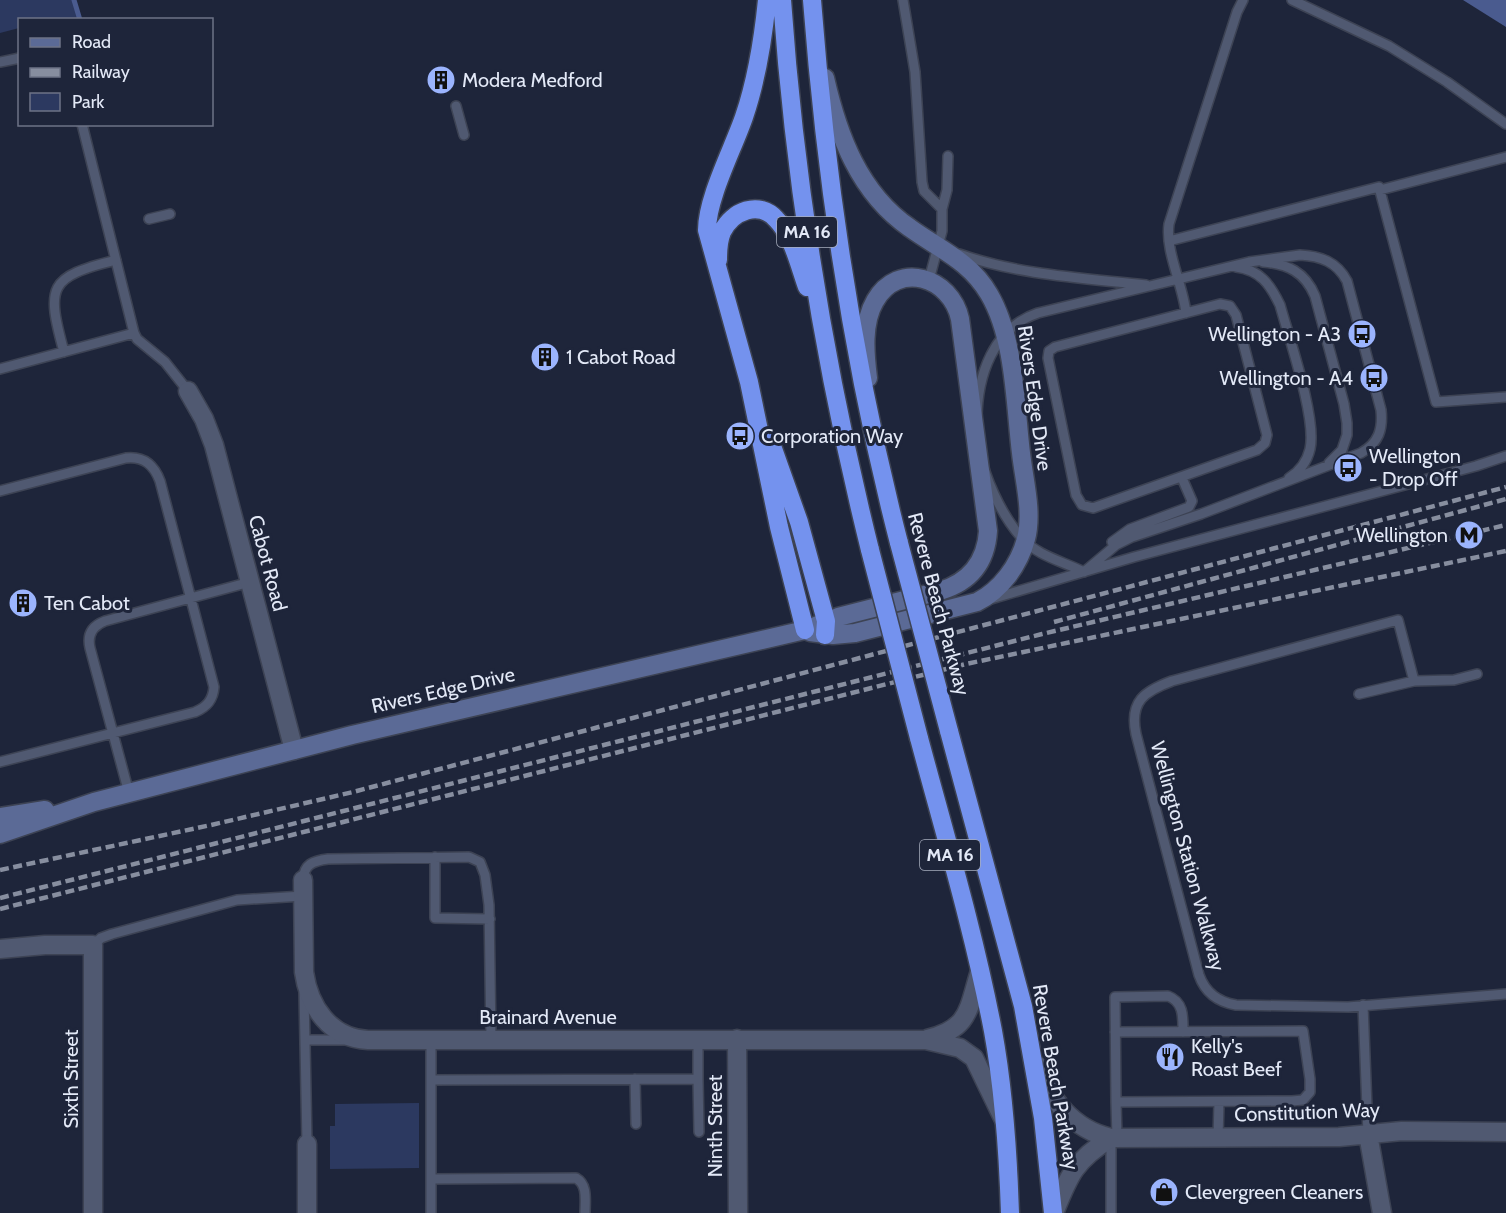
<svg xmlns="http://www.w3.org/2000/svg" width="1506" height="1213" viewBox="0 0 1506 1213" font-family="Cabin,sans-serif">
	<rect width="100%" height="100%" fill="#1e253a"/>
	<path fill="#2c3960" d="M0,0H74L79,17L73,20H20L19,28L0,33Z
		M419,1103V1168L330,1169V1126H335V1104Z"/>
	<path fill="#4a5b8f" d="M1463,0H1506V27Z"/>
	<g fill="none" stroke-linecap="round" stroke-linejoin="round">
		<path stroke="#4a5b8f" stroke-width="5" d="M74,0L80,20"/>
		<g stroke="#3d4354" stroke-width="12">
			<path id="lane" d="M903,0L915,72L922,182L924,191L942,209
				M1292,0L1389,46L1447,82L1506,124
				M0,62L20,58
				M456,106L464,135
				M1380,190L1506,157
				M149,219L170,214
				M1169,241L1379,187L1436,402L1506,397
				M959,254C1019,275 1083,278 1146,285
				M1300,255C1321,256 1337,262 1347,281L1381,410C1383,429 1379,443 1361,453L1201,514L1132,537L1116,545L1084,572C1062,561 1037,556 1021,537C1000,513 985,478 978,447C976,438 977,428 977,420C977,376 993,328 1038,313L1249,262Z
				M1263,262C1288,264 1305,272 1315,296L1344,404L1347,423V435L1342,450L1329,463
				M1236,267C1260,270 1270,284 1280,305C1289,338 1317,419 1310,449C1307,462 1300,471 1289,478
				M929,280L942,231V209L947,190L948,156
				M1220,304L1230,306L1236,315L1267,435L1265,443L1257,450L1093,508L1082,505L1076,495L1048,358L1049,351L1055,347Z
				M1186,313C1183,285 1165,251 1169,224L1237,12L1243,0
				M134,333L137,339L165,362L188,391
				M64,352C46,286 48,277 116,260
				M0,369L134,333L82,124
				M0,491L126,458C144,456 154,465 160,481L214,687C213,700 207,707 195,712L0,762
				M1112,542L1130,529L1189,507L1192,501L1182,478
				M991,599L1134,557L1476,466L1506,456
				M1414,681L1398,620L1172,681C1145,691 1129,701 1136,734L1199,975C1205,992 1218,1002 1236,1005L1348,1007L1506,994
				M1359,694L1414,681L1454,680L1477,674
				M129,793L90,648C87,635 92,626 105,621L250,582
				M435,857V918L490,919
				M303,880C304,864 313,861 328,859L469,857L480,862L485,875L489,905L491,1040
				M93,945L101,938L112,934L237,900L303,896
				M304,993L307,1144
				M1363,1005L1368,1134
				M1115,1032L1303,1031L1310,1079V1092L1303,1100L1292,1101L1116,1102L1115,997L1168,996C1184,1002 1183,1017 1183,1032
				M305,1040H348
				M431,1040V1213
				M698,1040V1079
				M635,1079L636,1124
				M431,1080L698,1079L699,1132
				M1116,1102L1117,1138
				M1111,1138V1213
				M1218,1138L1219,1102
				M431,1179L576,1178C588,1185 585,1200 585,1213"/>
		</g>
		<g stroke="#3d4354" stroke-width="21">
			<path id="street" d="M188,391L204,419L214,445L294,750
				M303,880L304,972C309,1007 330,1038 368,1040H926L960,1048L974,1058L1004,1120
				M0,949L45,945H93V1213
				M737,1039L738,1213
				M927,1039C970,1029 968,1009 980,971
				M1037,1065C1051,1100 1072,1129 1111,1138L1339,1137L1402,1131L1506,1132
				M1368,1134L1382,1213
				M307,1144V1213
				M1054,1213C1069,1175 1075,1160 1111,1138"/>
		</g>
		<g stroke="#3d4354" stroke-width="21">
			<path id="secondary" d="M810,632L833,635L855,633L977,602C1001,590 1019,565 1026,539C1033,512 1024,480 1021,453C1015,404 1015,338 989,294C970,261 939,249 910,228C859,193 838,135 825,78
				M0,817L45,810
				M0,834L94,802L352,735L805,630L838,617L940,591C970,582 986,562 988,531L960,319C951,277 898,260 875,301C862,323 865,354 868,378"/>
		</g>
		<g stroke="#3d4354" stroke-width="21">
			<path id="highway" d="M767,0C763,40 757,79 744,117C733,149 707,198 707,230L749,382L779,527L805,630
				M782,0C795,186 825,369 870,550
				M812,0C826,183 853,365 899,543
				M718,260C718,250 718,241 722,232C732,211 759,200 776,219C793,236 799,265 807,287
				M771,443L799,522L826,621L825,635
				M949,731L1023,1006L1043,1118L1053,1213
				M919,738C945,835 974,932 993,1031C1004,1091 1008,1152 1010,1213"/>
		</g>
		<use href="#lane" stroke="#505971" stroke-width="9"/>
		<use href="#street" stroke="#505971" stroke-width="18"/>
		<use href="#secondary" stroke="#5b6a96" stroke-width="18"/>
		<use href="#highway" stroke="#7492ee" stroke-width="18"/>
		<path stroke="#878e9f" stroke-width="4.5" stroke-dasharray="9 4.5" stroke-linecap="butt" d="M1054,622L1506,499
			M0,870L211,825L353,792L1506,487
			M0,898L1042,634L1506,525
			M0,909L966,664L1506,551"/>
		<g stroke="#3d4354" stroke-width="21" stroke-linecap="butt">
			<path id="highway-bridge" d="M899,543L949,731
				M870,550L919,738"/>
		</g>
		<use href="#highway-bridge" stroke="#7492ee" stroke-width="18"/>
	</g>
	<defs>
		<g id="building-disc" transform="scale(1.5)"><circle r="9.5" fill="#9bb4fd" stroke="#1e253a"/><path d="M-4-6H4V6H1V3H-1V6H-4ZM-2.5-4.3h1.7v1.8h-1.7ZM.8-4.3h1.7v1.8H.8ZM-2.5-1h1.7V.8h-1.7ZM.8-1h1.7V.8H.8Z" fill="#111"/></g>
		<g id="bus-disc" transform="scale(1.5)"><circle r="9.5" fill="#9bb4fd" stroke="#1e253a"/><path d="M-5-6H5V4H4V6H2V4H-2V6H-4V4H-5ZM-3.5-4V0h7V-4ZM-3.5 1.2v1.5H-2V1.2ZM2 1.2v1.5H3.5V1.2Z" fill="#111"/></g>
		<g id="metro-disc" transform="scale(1.5)"><circle r="9.5" fill="#9bb4fd" stroke="#1e253a"/><path d="M-5.5 5V-5H-3L0 0L3-5H5.5V5H3V-.5L0 4L-3-.5V5Z" fill="#111"/></g>
		<g id="restaurant-disc" transform="scale(1.5)"><circle r="9.5" fill="#9bb4fd" stroke="#1e253a"/><path d="M-5-6h1v4h1v-4h1v4h1v-4h1v5L-1.5 .5V6h-2V.5L-5-1ZM5-6V6H3V1.5H1.5Q1.5-4 5-6Z" fill="#111"/></g>
		<g id="shop-disc" transform="scale(1.5)"><circle r="9.5" fill="#9bb4fd" stroke="#1e253a"/><path d="M-5-2.5h2.3a2.7 3.5 0 0 1 5.4 0H5L5.5 6h-11ZM-1.5-2.5h3a1.5 2.3 0 0 0-3 0Z" fill="#111"/></g>
	</defs>
	<g fill-rule="evenodd">
		<use href="#building-disc" x="441" y="80"/>
		<use href="#bus-disc" x="1362" y="334"/>
		<use href="#building-disc" x="545" y="357"/>
		<use href="#bus-disc" x="1374" y="378"/>
		<use href="#bus-disc" x="740" y="436"/>
		<use href="#bus-disc" x="1348" y="468"/>
		<use href="#metro-disc" x="1469" y="535"/>
		<use href="#building-disc" x="23" y="603"/>
		<use href="#restaurant-disc" x="1170" y="1057"/>
		<use href="#shop-disc" x="1164" y="1192"/>
	</g>
	<g text-anchor="middle" stroke-width="6" stroke-linejoin="round" paint-order="stroke">
		<g fill="#1e253a" stroke="#a8aebe" stroke-width="1.5">
			<rect x="777" y="217" width="60" height="30" rx="4.5"/>
			<rect x="920" y="840" width="60" height="30" rx="4.5"/>
		</g>
		<g font-size="18" font-weight="bold" fill="#e3e9f7">
			<text x="807" y="238">MA 16</text>
			<text x="950" y="861">MA 16</text>
		</g>
		<g font-size="20" fill="#e3e9f7" stroke="#1e253a" text-anchor="start">
			<text x="462" y="87">Modera Medford</text>
			<text x="1341" y="341" text-anchor="end">Wellington - A3</text>
			<text x="566" y="364">1 Cabot Road</text>
			<text x="1353" y="385" text-anchor="end">Wellington - A4</text>
			<text x="761" y="443">Corporation Way</text>
			<text x="1369" y="463">Wellington<tspan x="1369" dy="23">- Drop Off</tspan></text>
			<text x="1448" y="542" text-anchor="end">Wellington</text>
			<text x="44" y="610">Ten Cabot</text>
			<text x="1191" y="1053">Kelly's<tspan x="1191" dy="23">Roast Beef</tspan></text>
			<text x="1185" y="1199">Clevergreen Cleaners</text>
		</g>
		<g font-size="20" fill="#e3e9f7" stroke="#1e253a">
			<text transform="translate(1035 398) rotate(82)" y="7">Rivers Edge Drive</text>
			<text transform="translate(268 563) rotate(75)" y="7">Cabot Road</text>
			<text transform="translate(939 604) rotate(75)" y="7">Revere Beach Parkway</text>
			<text transform="translate(443 690) rotate(-13)" y="7">Rivers Edge Drive</text>
			<text transform="translate(1188 856) rotate(75)" y="7">Wellington Station Walkway</text>
			<text x="548" y="1024">Brainard Avenue</text>
			<text transform="translate(1056 1077) rotate(80)" y="7">Revere Beach Parkway</text>
			<text transform="translate(71 1079) rotate(-90)" y="7">Sixth Street</text>
			<text transform="translate(1307 1112) rotate(-2)" y="7">Constitution Way</text>
			<text transform="translate(715 1126) rotate(-90)" y="7">Ninth Street</text>
		</g>
	</g>
	<rect x="18" y="18" width="195" height="108" fill="#1e253a" stroke="#6d7386" stroke-width="1.5"/>
	<rect x="30" y="38" width="30" height="9" fill="#5b6a96" stroke="#6d7386" stroke-width="1.5"/>
	<text x="72" y="48" font-size="18" fill="#e3e9f7">Road</text>
	<rect x="30" y="68" width="30" height="9" fill="#878e9f" stroke="#6d7386" stroke-width="1.5"/>
	<text x="72" y="78" font-size="18" fill="#e3e9f7">Railway</text>
	<rect x="30" y="93" width="30" height="18" fill="#2c3960" stroke="#6d7386" stroke-width="1.5"/>
	<text x="72" y="108" font-size="18" fill="#e3e9f7">Park</text>
</svg>
